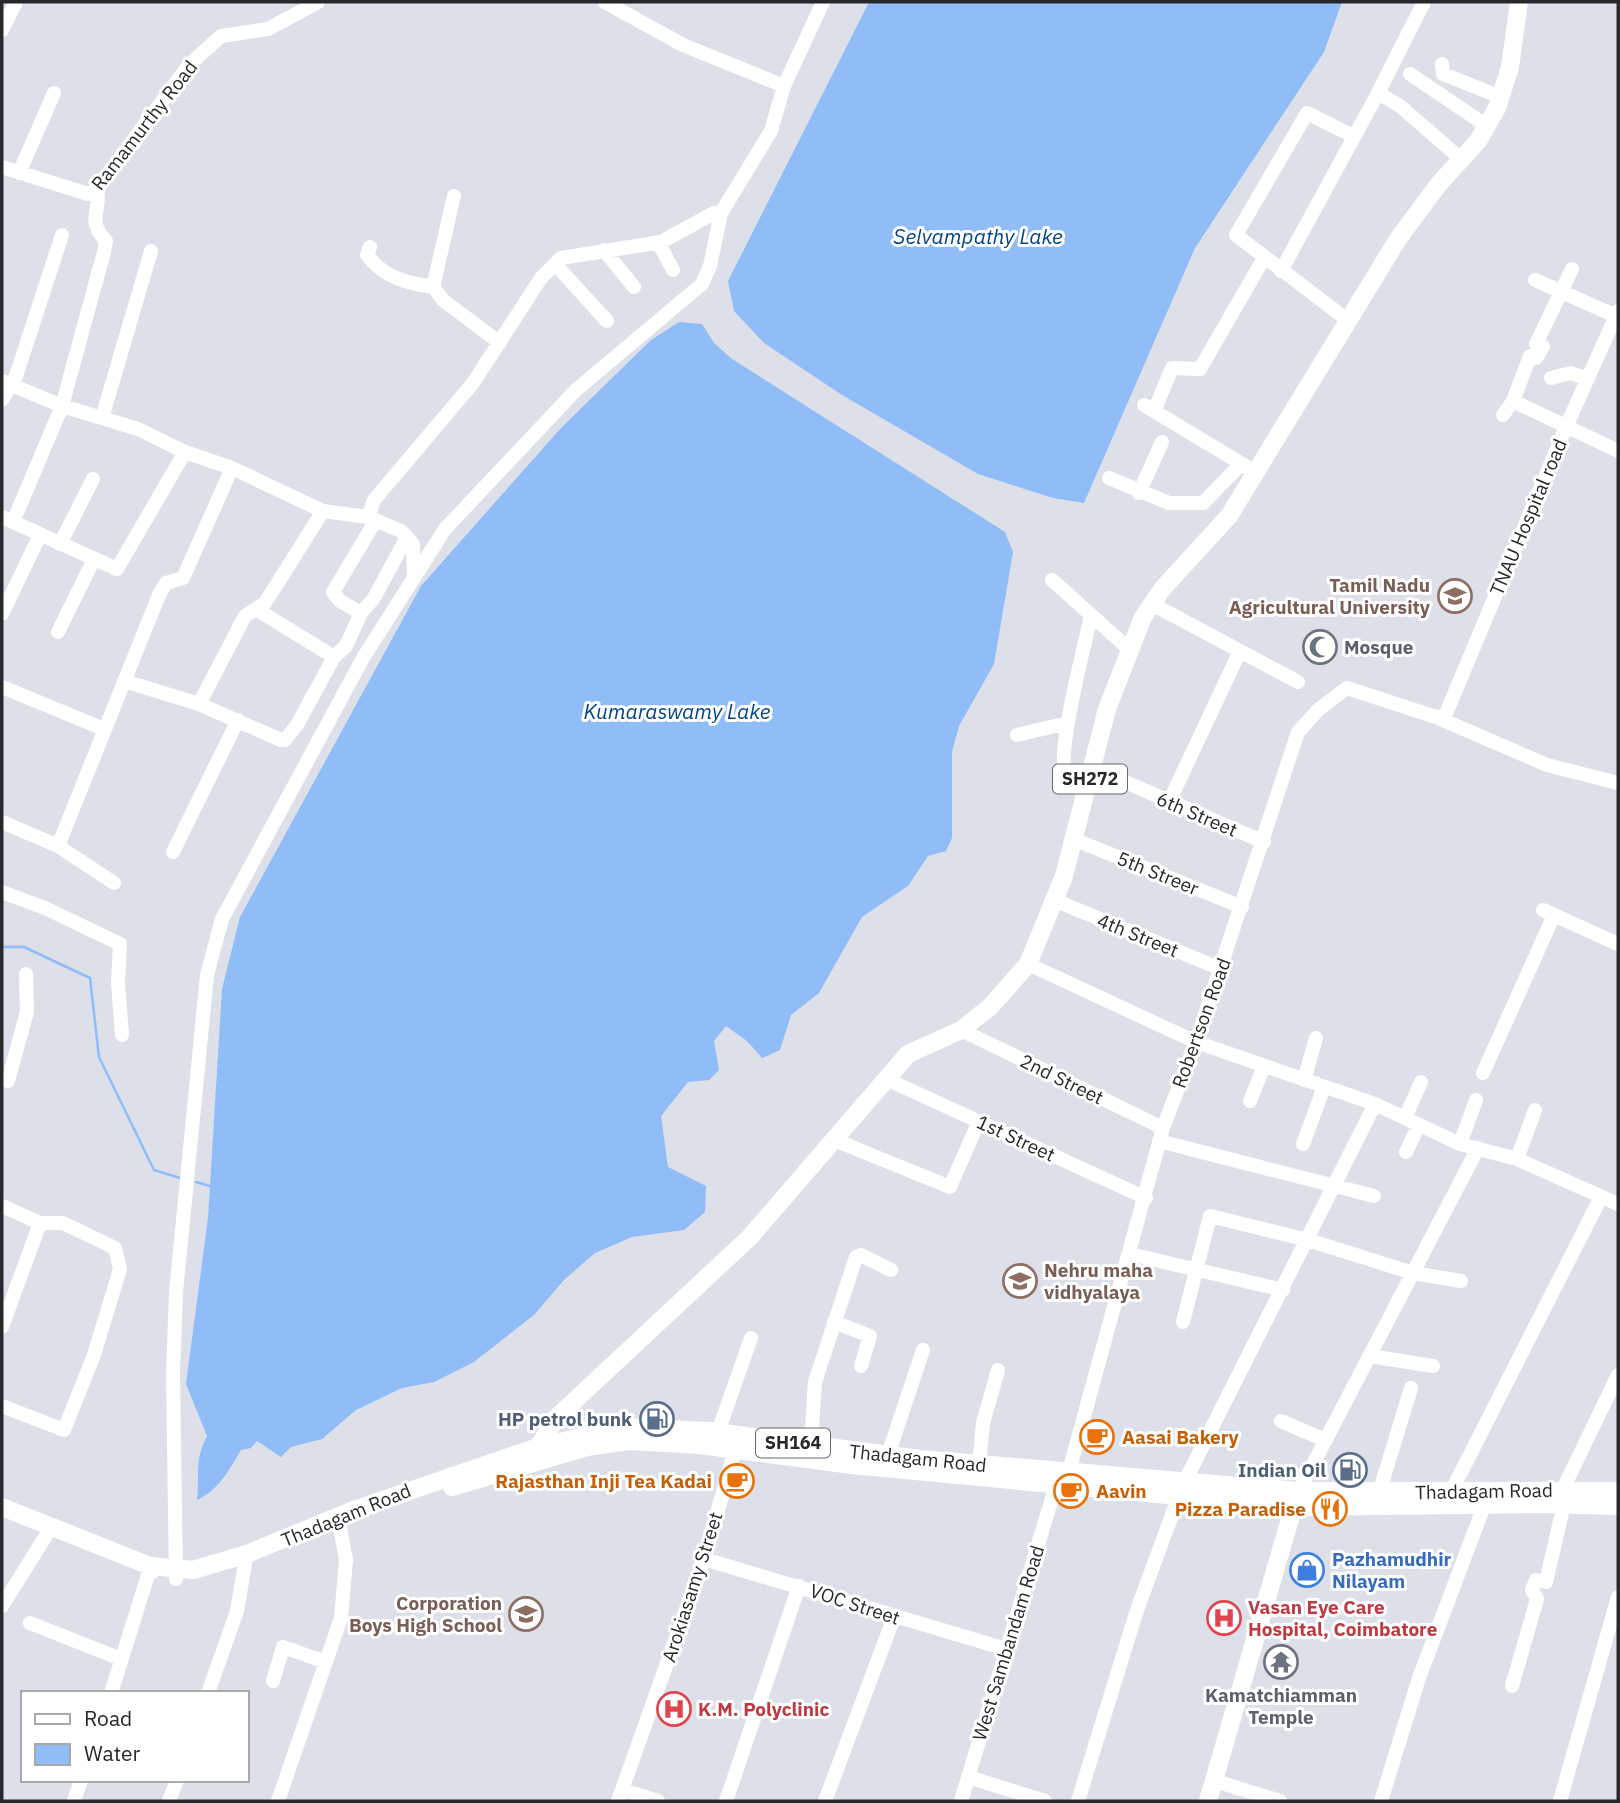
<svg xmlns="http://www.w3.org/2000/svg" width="1620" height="1803" viewBox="0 0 1620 1803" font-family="'IBM Plex Sans',sans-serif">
	<rect width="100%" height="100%" fill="#dde0e8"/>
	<path fill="#90bdf8" d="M869,2H1342L1324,52L1195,248L1084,503L1053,498L978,474L842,395L764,343L734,311L728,281Z
		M679,322L702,324L714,343L732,359L1005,532L1013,552L994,664L959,726L952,752V838L946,851L928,856L908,886L862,917L819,993L791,1015L780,1050L762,1058L747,1041L726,1026L714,1041L719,1070L709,1080L688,1082L661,1116L668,1167L706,1186L705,1212L684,1230L632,1237L595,1253L564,1280L534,1315L474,1362L434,1382L402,1388L356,1410L322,1439L291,1447L281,1457L257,1441L251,1448L241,1450C229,1470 219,1490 197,1500C200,1473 194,1461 207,1436L186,1384L208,1218L222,989L240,917L421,586L561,428L651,340Z"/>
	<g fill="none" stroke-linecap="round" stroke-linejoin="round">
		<path stroke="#90bdf8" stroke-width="2.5" d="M2,947H24L90,978L99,1057L154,1170L180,1178
			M196,1182L213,1187"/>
		<path stroke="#fff" stroke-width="14" d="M605,2L683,45L784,86
			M2,30L16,2
			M1442,64L1443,74L1501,97
			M1410,74L1487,126
			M1378,93L1400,106L1461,159
			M2,167L88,194L97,189L189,65L221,36L268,29L318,2
			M19,173L54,93
			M454,196L433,287L443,300L500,343
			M658,242L673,270
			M370,247L367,255C383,277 406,283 433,287
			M604,250L634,287
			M555,264L607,321
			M1281,271L1378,93L1424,2
			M1535,280L1616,316
			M1346,319L1236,235L1307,113L1353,136
			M1551,378L1571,373L1588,379
			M2,381L62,406L138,429L185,452L232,468L323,511L368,517L401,531L413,544L414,576
			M2,400L16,376L62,235
			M1513,401L1618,451
			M1144,405L1247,467
			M1154,411L1172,368L1200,369L1264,258
			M1503,415L1513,401L1530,356L1536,358L1543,347L1536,344L1572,269
			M102,418L151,251
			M1109,478L1169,503H1203L1241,464
			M1139,493L1162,442
			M2,517L117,569L185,452
			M368,517L374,500L473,383L541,278L561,258L661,242L714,213H721
			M13,522L62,406L104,252L106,241C85,218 102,213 97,189
			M60,544L93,479
			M1052,580L1129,649
			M1152,604L1240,651L1169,802
			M361,613L340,601L333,592L376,520
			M2,614L40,535
			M58,632L94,559
			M1240,651L1298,682
			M333,658L346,646L361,613L374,598L407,537
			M124,681L199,704L245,616L265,603L323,511
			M2,687L104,729
			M199,704L281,740H285L297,725L334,657L256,609
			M1436,717L1445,716L1566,427L1618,311
			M1017,735L1068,723
			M1093,768L1264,842
			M1085,795C1077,787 1069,781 1065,770C1058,746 1085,645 1091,615
			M2,822L58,846L114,883
			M1073,839L1242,907
			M58,846L159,595L166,583L183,578L232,468
			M173,852L238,720
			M2,892L45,908L120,944L118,983L122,1035
			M1054,900L1221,969
			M1543,910L1618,944
			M1028,964L1196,1042L1375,1104L1460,1144L1517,1159L1618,1204
			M961,1030L1163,1128
			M1483,1073L1554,915
			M886,1079L1146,1198
			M1304,1080L1316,1038
			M8,1081L27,1012L26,974
			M1250,1101L1264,1066
			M1405,1118L1421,1082
			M832,1139L950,1187L979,1121
			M1159,1141L1374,1196
			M1303,1144L1324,1087
			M1460,1144L1476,1100
			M1406,1152L1419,1125
			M1517,1159L1535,1110
			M2,1206L40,1223H63L115,1248L120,1269L94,1355L64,1430L2,1406
			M1130,1254L1283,1290
			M834,1322L870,1336L861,1366
			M1183,1322L1210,1216L1308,1240L1413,1273L1461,1281
			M2,1327L40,1223
			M1370,1356L1433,1366
			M1281,1421L1325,1440
			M718,1432L751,1338
			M811,1445L815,1382L856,1257L861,1255L891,1270
			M888,1455L923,1350
			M979,1465L983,1423L998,1370
			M1185,1481L1375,1104
			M1563,1489L1618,1375
			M1299,1491L1478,1148
			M1451,1492L1601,1197
			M1379,1493L1411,1388
			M704,1559L1006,1649
			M176,1579L173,1374L176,1292L207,975L222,919L363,658L445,529L576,390L702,284L710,266L721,213L771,131L784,86L823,2
			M2,1606L47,1534
			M30,1623L121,1659
			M273,1681L283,1647L326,1662
			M1512,1686L1537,1599L1532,1590L1536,1580L1546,1582L1564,1504
			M111,1693L148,1575L159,1567
			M208,1693L237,1611L245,1564
			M968,1777L1045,1801
			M1215,1781L1280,1801
			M622,1790L658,1801
			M74,1801L81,1780
			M169,1801L177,1780
			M278,1801L341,1618L346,1560L340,1527
			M618,1801L704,1559L735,1450
			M726,1801L799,1586
			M825,1801L894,1617
			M961,1801L1056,1485L1069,1471L1163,1128L1196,1042L1298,732L1318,710L1347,688L1436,717L1547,765L1618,783
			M1078,1801L1137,1610L1179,1496
			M1381,1801L1419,1678L1484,1506
			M1560,1801L1618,1597"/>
		<path stroke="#fff" stroke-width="18" d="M543,1459L538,1447L557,1417L750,1237L908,1054L961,1030L990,1007L1028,964L1064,876L1107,709L1143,617L1163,588L1229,516L1398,239L1438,185L1478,141L1497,108L1510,67L1519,2
			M452,1487L587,1447L629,1441L700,1445L852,1465L1293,1507L1546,1504L1618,1506
			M2,1507L150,1566L193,1570L247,1554L351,1511L538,1447L624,1427L708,1431L920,1459L1299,1491H1618
			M1208,1801L1297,1495"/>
	</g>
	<defs>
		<g id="university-ring" transform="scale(1.75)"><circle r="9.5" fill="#fff" stroke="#8d6e63" stroke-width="1.5"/><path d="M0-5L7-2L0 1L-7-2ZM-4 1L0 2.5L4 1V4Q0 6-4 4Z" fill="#8d6e63"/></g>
		<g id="mosque-ring" transform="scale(1.75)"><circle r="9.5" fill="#fff" stroke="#6b7280" stroke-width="1.5"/><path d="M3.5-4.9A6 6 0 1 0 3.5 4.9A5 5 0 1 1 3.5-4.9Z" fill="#6b7280"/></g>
		<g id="school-ring" transform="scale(1.75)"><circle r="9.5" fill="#fff" stroke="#8d6e63" stroke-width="1.5"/><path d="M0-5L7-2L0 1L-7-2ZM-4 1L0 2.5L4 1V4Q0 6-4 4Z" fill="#8d6e63"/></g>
		<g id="fuel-ring" transform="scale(1.75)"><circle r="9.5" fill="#fff" stroke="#5c6f8a" stroke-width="1.5"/><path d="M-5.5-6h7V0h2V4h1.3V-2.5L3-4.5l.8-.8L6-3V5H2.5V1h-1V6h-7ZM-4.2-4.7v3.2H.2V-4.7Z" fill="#5c6f8a"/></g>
		<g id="cafe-ring" transform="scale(1.75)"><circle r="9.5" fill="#fff" stroke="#e8710a" stroke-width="1.5"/><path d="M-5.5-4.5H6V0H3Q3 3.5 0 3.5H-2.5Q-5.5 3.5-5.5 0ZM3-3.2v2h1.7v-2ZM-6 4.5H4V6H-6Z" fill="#e8710a"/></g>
		<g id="restaurant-ring" transform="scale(1.75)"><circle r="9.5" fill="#fff" stroke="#e8710a" stroke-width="1.5"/><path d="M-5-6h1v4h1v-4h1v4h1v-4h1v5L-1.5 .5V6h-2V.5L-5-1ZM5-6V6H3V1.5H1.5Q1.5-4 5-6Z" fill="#e8710a"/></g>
		<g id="shop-ring" transform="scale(1.75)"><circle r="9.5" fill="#fff" stroke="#3f7fe0" stroke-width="1.5"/><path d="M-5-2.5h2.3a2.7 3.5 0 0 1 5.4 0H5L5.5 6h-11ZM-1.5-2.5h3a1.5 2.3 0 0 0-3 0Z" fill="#3f7fe0"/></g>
		<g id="hospital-ring" transform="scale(1.75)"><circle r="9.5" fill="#fff" stroke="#e0444e" stroke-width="1.5"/><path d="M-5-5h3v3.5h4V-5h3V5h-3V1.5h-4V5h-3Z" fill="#e0444e"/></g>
		<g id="temple-ring" transform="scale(1.75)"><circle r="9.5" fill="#fff" stroke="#6b7280" stroke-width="1.5"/><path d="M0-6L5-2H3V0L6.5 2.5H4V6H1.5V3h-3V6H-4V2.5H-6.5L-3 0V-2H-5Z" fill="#6b7280"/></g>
	</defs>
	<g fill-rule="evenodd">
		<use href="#university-ring" x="1455" y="596"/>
		<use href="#mosque-ring" x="1320" y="647"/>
		<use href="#school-ring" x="1020" y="1281"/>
		<use href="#fuel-ring" x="657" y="1419"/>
		<use href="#cafe-ring" x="1097" y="1437"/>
		<use href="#fuel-ring" x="1350" y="1470"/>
		<use href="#cafe-ring" x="737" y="1481"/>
		<use href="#cafe-ring" x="1071" y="1491"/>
		<use href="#restaurant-ring" x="1330" y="1509"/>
		<use href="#shop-ring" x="1307" y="1570"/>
		<use href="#school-ring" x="526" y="1614"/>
		<use href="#hospital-ring" x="1224" y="1618"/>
		<use href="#temple-ring" x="1281" y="1662"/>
		<use href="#hospital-ring" x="674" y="1709"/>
	</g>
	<g text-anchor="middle" stroke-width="6" stroke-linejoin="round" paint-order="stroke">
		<g fill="#fff" stroke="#68686b" stroke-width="2">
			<rect x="1053" y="764.5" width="74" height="29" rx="5"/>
			<rect x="756" y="1428.5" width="74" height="29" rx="5"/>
		</g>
		<g font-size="18" font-weight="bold" fill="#27282b">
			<text x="1090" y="785">SH272</text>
			<text x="793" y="1449">SH164</text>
		</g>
		<g font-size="19" fill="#27282b" stroke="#fff">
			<text transform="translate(144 125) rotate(-52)" y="7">Ramamurthy Road</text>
			<text transform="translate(1528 517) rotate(-67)" y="7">TNAU Hospital road</text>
			<text transform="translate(1197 814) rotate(23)" y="7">6th Street</text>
			<text transform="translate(1158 873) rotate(22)" y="7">5th Streer</text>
			<text transform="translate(1138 935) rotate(22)" y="7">4th Street</text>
			<text transform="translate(1201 1023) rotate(-70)" y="7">Robertson Road</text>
			<text transform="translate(1062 1079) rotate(26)" y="7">2nd Street</text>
			<text transform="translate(1016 1138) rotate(25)" y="7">1st Street</text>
			<text transform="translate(918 1458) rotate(6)" y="7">Thadagam Road</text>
			<text transform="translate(1484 1491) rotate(-1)" y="7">Thadagam Road</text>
			<text transform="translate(346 1515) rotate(-22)" y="7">Thadagam Road</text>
			<text transform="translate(692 1587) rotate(-72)" y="7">Arokiasamy Street</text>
			<text transform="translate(855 1604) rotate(18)" y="7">VOC Street</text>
			<text transform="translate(1008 1643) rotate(-73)" y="7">West Sambandam Road</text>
		</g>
		<g font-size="19" font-weight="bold" fill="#785e54" stroke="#fff" text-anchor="end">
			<text x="1430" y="592">Tamil Nadu<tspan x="1430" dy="22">Agricultural University</tspan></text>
			<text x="1044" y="1277" text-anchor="start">Nehru maha<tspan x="1044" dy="22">vidhyalaya</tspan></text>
			<text x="502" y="1610">Corporation<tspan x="502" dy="22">Boys High School</tspan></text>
		</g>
		<g font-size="19" font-weight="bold" fill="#5b616d" stroke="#fff" text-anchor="start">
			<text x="1344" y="654">Mosque</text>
			<text x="1281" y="1702" text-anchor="middle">Kamatchiamman<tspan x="1281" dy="22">Temple</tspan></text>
		</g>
		<g font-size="19" font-weight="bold" fill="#4e5e75" stroke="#fff" text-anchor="end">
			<text x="632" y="1426">HP petrol bunk</text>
			<text x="1326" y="1477">Indian Oil</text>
		</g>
		<g font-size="19" font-weight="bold" fill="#c56008" stroke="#fff" text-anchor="start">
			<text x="1122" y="1444">Aasai Bakery</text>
			<text x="712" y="1488" text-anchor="end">Rajasthan Inji Tea Kadai</text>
			<text x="1096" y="1498">Aavin</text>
			<text x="1306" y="1516" text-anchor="end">Pizza Paradise</text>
		</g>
		<g font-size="19" font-weight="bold" fill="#366cbe" stroke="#fff" text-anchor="start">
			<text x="1332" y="1566">Pazhamudhir<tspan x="1332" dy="22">Nilayam</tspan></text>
		</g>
		<g font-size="19" font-weight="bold" fill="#be3a42" stroke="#fff" text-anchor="start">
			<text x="1248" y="1614">Vasan Eye Care<tspan x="1248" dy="22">Hospital, Coimbatore</tspan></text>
			<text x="698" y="1716">K.M. Polyclinic</text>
		</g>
		<g font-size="21" font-style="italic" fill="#044588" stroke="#fff">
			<text x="978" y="244">Selvampathy Lake</text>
			<text x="677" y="719">Kumaraswamy Lake</text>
		</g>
	</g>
	<rect width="1620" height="1803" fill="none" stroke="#27282b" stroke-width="7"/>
	<rect x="21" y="1691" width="228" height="91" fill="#ffffff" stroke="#a9a9aa" stroke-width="2"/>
	<rect x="35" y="1714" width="35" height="10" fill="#ffffff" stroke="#a9a9aa" stroke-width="2"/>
	<text x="84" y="1726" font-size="21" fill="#27282b">Road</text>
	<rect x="35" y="1744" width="35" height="21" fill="#90bdf8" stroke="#a9a9aa" stroke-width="2"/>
	<text x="84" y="1761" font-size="21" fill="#27282b">Water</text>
</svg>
